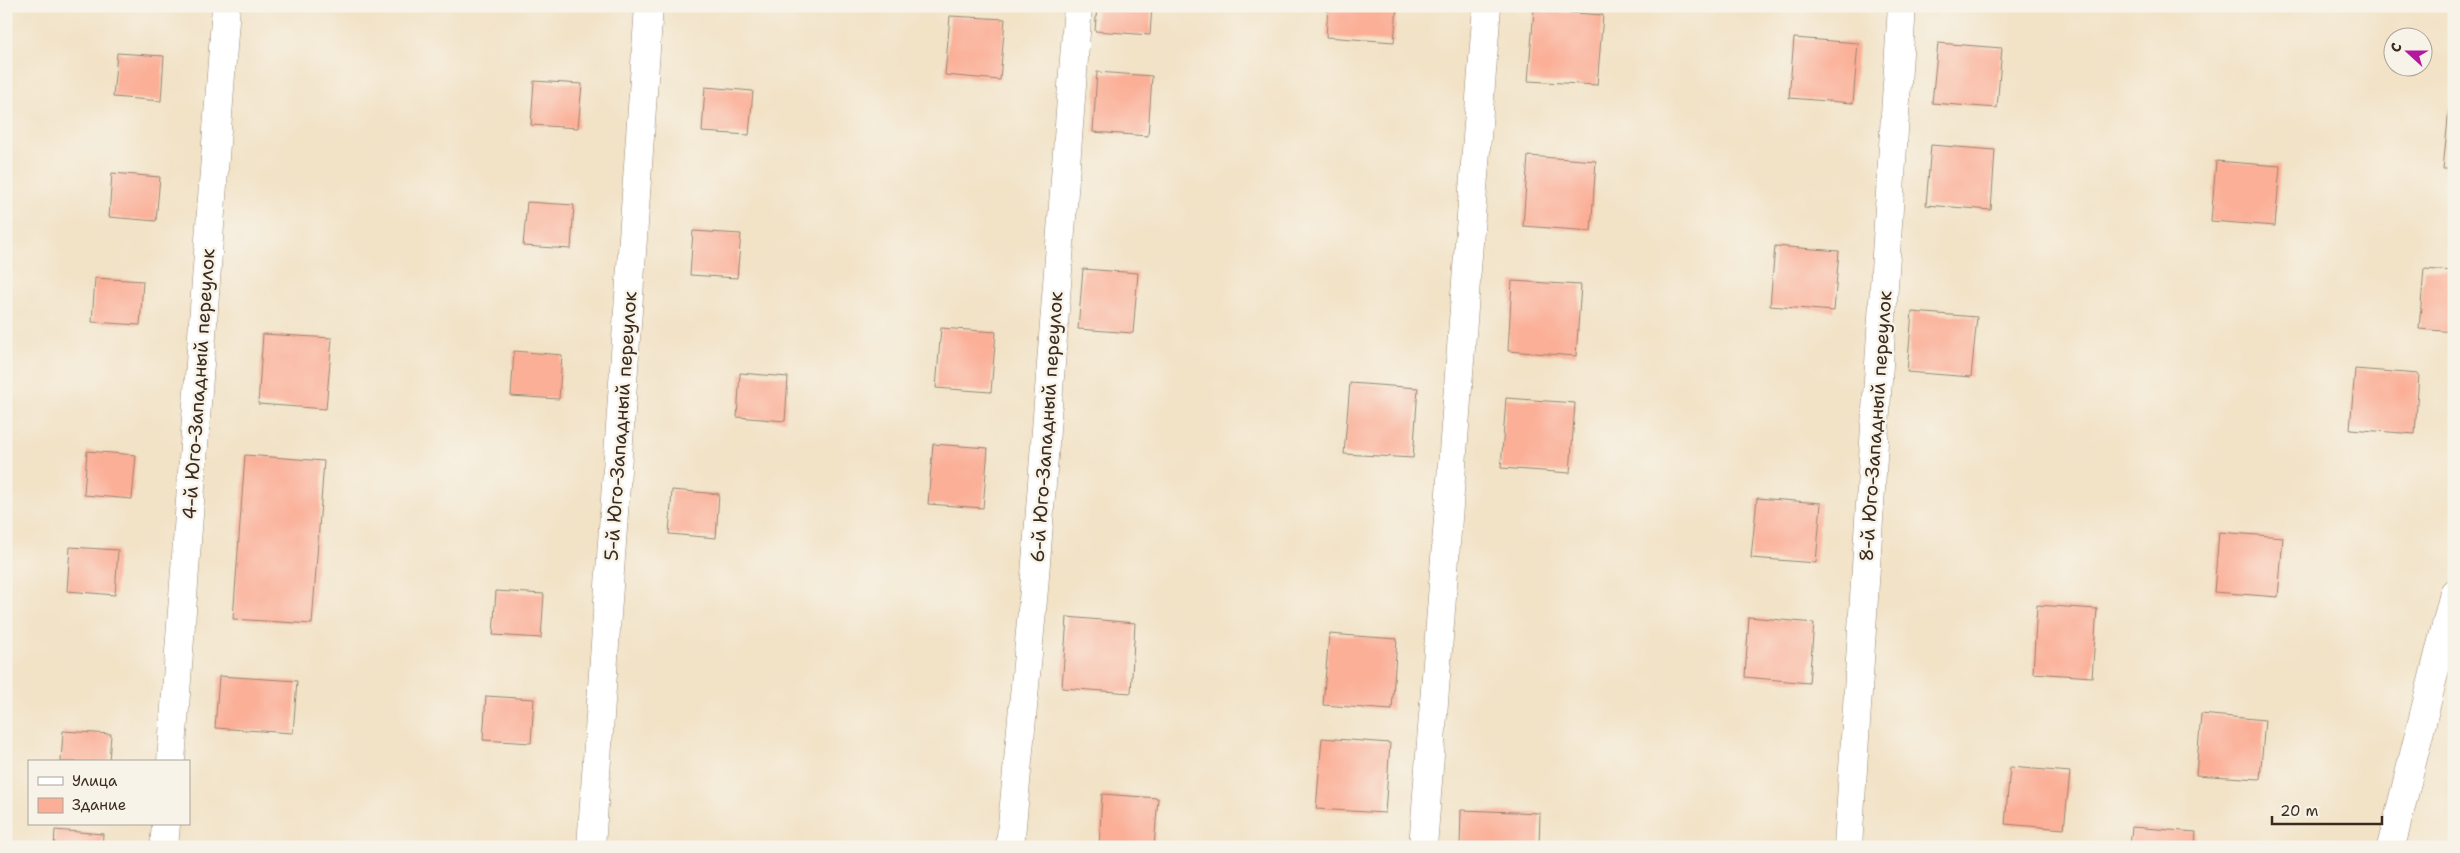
<svg xmlns="http://www.w3.org/2000/svg" width="2460" height="853" viewBox="0 0 2460 853" font-family="'Shantell Sans',sans-serif">
	<rect width="100%" height="100%" fill="#f7f3e8"/>
	<filter id="ink" filterUnits="userSpaceOnUse"><feTurbulence type="fractalNoise" baseFrequency=".02" numOctaves="2"/><feDisplacementMap in="SourceGraphic" scale="10" xChannelSelector="R" yChannelSelector="G"/><feConvolveMatrix kernelMatrix="1 2 1 2 8 2 1 2 1" color-interpolation-filters="sRGB"/></filter>
	<filter id="wash" filterUnits="userSpaceOnUse"><feTurbulence type="fractalNoise" baseFrequency=".0096" numOctaves="4" result="noise"/><feDisplacementMap in="SourceGraphic" scale="20" xChannelSelector="R" yChannelSelector="G"/><feGaussianBlur stdDeviation="1.12" result="paint"/><feColorMatrix in="noise" values="0 0 0 0 0 0 0 0 0 0 0 0 0 0 0 0 0 1.4 0 .05"/><feComposite in="paint" operator="in"/></filter>
	<g filter="url(#wash)">
		<rect width="100%" height="100%" fill="#f2e2c6"/>
		<g id="blocks">
			<path fill="#fbaf97" d="M1097,6H1152L1150,35L1095,31Z
				M1328,6H1397L1394,42L1326,37Z
				M1534,10L1603,15L1597,85L1528,81Z
				M950,16L1005,19L1000,80L945,75Z
				M1794,38L1858,43L1853,103L1789,98Z
				M1938,43L2002,48L1997,108L1932,103Z
				M117,53L164,56L161,101L113,97Z
				M1097,72L1152,76L1148,136L1093,132Z
				M534,81L582,84L578,128L531,125Z
				M705,87L753,91L749,135L702,132Z
				M2449,109H2454V169H2443Z
				M1931,145L1995,150L1991,210L1926,205Z
				M1528,156L1596,161L1591,231L1523,226Z
				M2216,161L2280,166L2275,226L2211,221Z
				M112,173L160,177L156,221L109,217Z
				M527,202L574,205L571,249L523,246Z
				M693,231L741,234L737,278L690,275Z
				M1775,246L1839,251L1834,311L1770,306Z
				M1083,269L1138,273L1133,333L1078,329Z
				M2424,269L2454,271V332L2419,329Z
				M95,278L143,281L140,325L92,322Z
				M1512,281L1581,285L1576,356L1508,351Z
				M1912,312L1977,317L1971,377L1907,372Z
				M941,328L996,332L991,392L936,388Z
				M263,334L332,338L326,409L258,404Z
				M514,351L562,355L559,399L511,396Z
				M2355,369L2419,374L2415,434L2350,429Z
				M740,373L788,377L785,421L737,417Z
				M1350,383L1418,388L1413,458L1344,454Z
				M1506,398L1575,403L1570,473L1501,468Z
				M933,444L988,448L983,508L928,504Z
				M87,451L136,455L132,499L84,495Z
				M245,455L324,461L312,624L233,619Z
				M672,490L719,494L716,538L669,534Z
				M1757,498L1821,503L1816,563L1751,558Z
				M2219,532L2283,537L2278,597L2214,592Z
				M70,547L118,550L115,595L67,591Z
				M496,591L544,594L541,638L493,635Z
				M2037,605L2097,609L2092,677L2033,673Z
				M1067,617L1135,623L1131,693L1062,688Z
				M1749,617L1814,623L1809,683L1745,677Z
				M1329,634L1397,639L1392,710L1323,705Z
				M219,676L297,681L293,733L215,728Z
				M486,696L534,699L531,743L483,740Z
				M2201,714L2265,720L2260,779L2196,775Z
				M63,731L111,734L109,762H61Z
				M1322,738L1390,743L1385,813L1316,809Z
				M2010,767L2070,772L2064,829L2005,824Z
				M1102,794L1158,798L1154,847H1099Z
				M1461,810L1540,813L1539,847H1460Z
				M2132,827L2196,832L2195,847H2130Z
				M55,830L103,834L102,847H54Z"/>
		</g>
	</g>
	<g filter="url(#ink)">
		<use href="#blocks" fill-opacity="0" stroke="#968672" stroke-width="1"/>
		<g fill="none" stroke-linecap="round" stroke-linejoin="round">
			<g stroke="#968672" stroke-width="29">
				<path id="minor" d="M171,762L226,6
					M164,847L166,824
					M591,847L649,6
					M1010,847L1034,589L1078,6
					M1423,847L1487,6
					M1848,847L1902,6
					M2391,847L2454,593"/>
			</g>
			<use href="#minor" stroke="#fff" stroke-width="28"/>
		</g>
	</g>
	<g text-anchor="middle" stroke-width="5" stroke-linejoin="round" paint-order="stroke">
		<g font-size="19" fill="#3b2a1e" stroke="#f7f3e8">
			<text transform="translate(198 384) rotate(-86)" y="7">4-й Юго-Западный переулок</text>
			<text transform="translate(620 426) rotate(-86)" y="7">5-й Юго-Западный переулок</text>
			<text transform="translate(1875 426) rotate(-86)" y="7">8-й Юго-Западный переулок</text>
			<text transform="translate(1046 427) rotate(-86)" y="7">6-й Юго-Западный переулок</text>
		</g>
	</g>
	<rect width="2460" height="853" fill="none" stroke="#f7f3e8" stroke-width="25"/>
	<rect x="28" y="760" width="162" height="65" fill="#f7f3e8" stroke="#aca397"/>
	<rect x="38" y="777" width="25" height="8" fill="#ffffff" stroke="#aca397"/>
	<text x="72" y="786" font-size="15" fill="#3b2a1e">Улица</text>
	<rect x="38" y="798" width="25" height="15" fill="#fbaf97" stroke="#aca397"/>
	<text x="72" y="810" font-size="15" fill="#3b2a1e">Здание</text>
	<g transform="translate(2408 52) rotate(291)"><circle r="24" fill="#f7f3e8" stroke="#aca397"/>
	<path d="M0-4L9 19L0 12L-9 19Z" fill="#b5179e"/>
	<text y="-8" font-size="14" font-weight="bold" text-anchor="middle" fill="#3b2a1e">С</text>
	</g>
	<path d="M2272 816v8h110v-8" fill="none" stroke="#3b2a1e" stroke-width="2.5"/>
	<text x="2280" y="816" font-size="15" fill="#3b2a1e" stroke="#f7f3e8" stroke-width="4" paint-order="stroke">20 m</text>
</svg>
